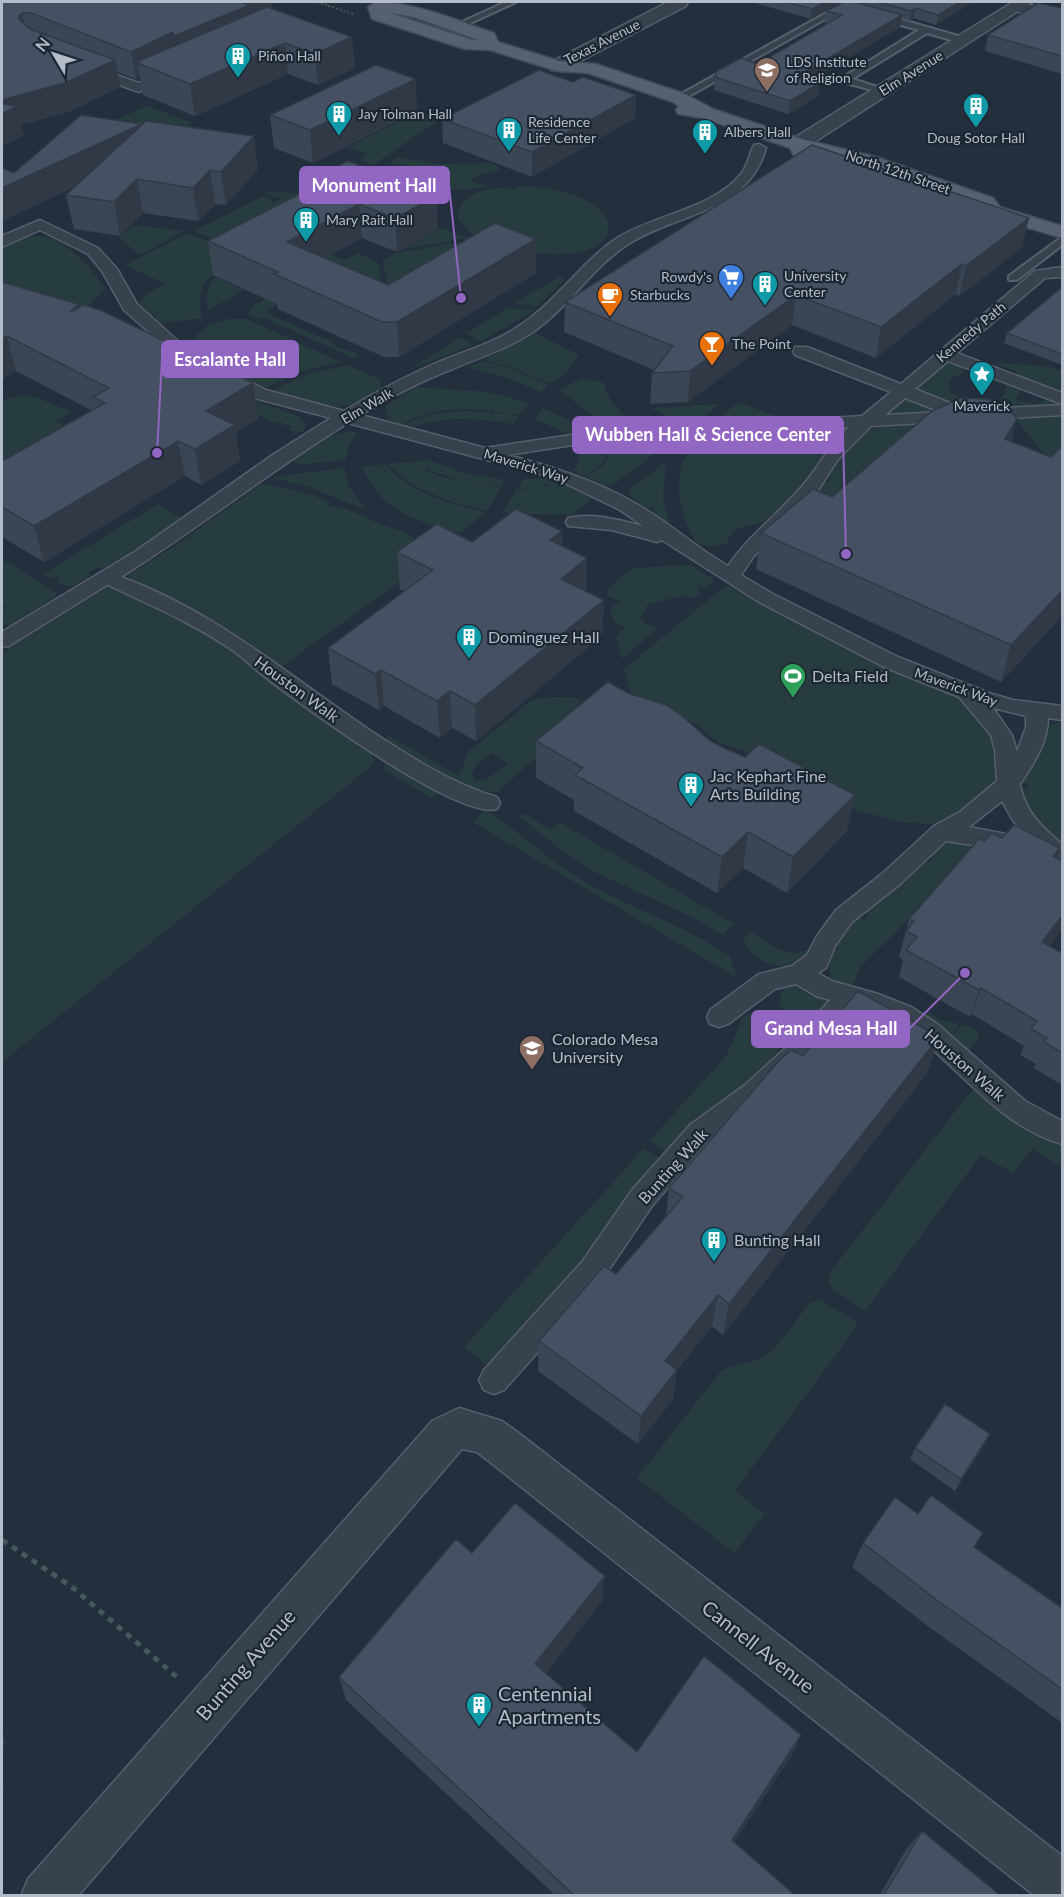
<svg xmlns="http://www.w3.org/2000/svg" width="1064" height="1897" viewBox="0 0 1064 1897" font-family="Lato,sans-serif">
	<rect width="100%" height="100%" fill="#242f3e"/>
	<path fill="#263c3f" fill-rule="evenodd" d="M147,106L193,123L159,139L113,121Z
		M416,113L438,121L373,165L359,159L367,154L349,147Z
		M397,157L437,164L490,163L497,165L500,169C491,175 480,172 472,179L473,182L487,186C457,193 426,191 397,178L411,176L412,172L407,166L390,163Z
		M517,186C543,186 595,193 607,220C609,226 610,231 606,237C585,268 502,251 475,235C468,231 464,225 458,220C455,193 488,188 508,187L509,189L517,188Z
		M271,192L300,193L304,206L297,229L211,276C198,289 199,301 202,318L164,323L153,320L157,318L154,315L150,316L139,303L145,295L165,284L125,265L188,233L228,251L233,248L194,231L263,196L272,200L270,201L274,203L282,199L267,194Z
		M134,225L183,231H184L140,255L119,238Z
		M441,228L468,238L404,249Z
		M42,236C69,241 90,267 105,288L87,308L80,311L2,293V247L24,237Z
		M472,240L391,312L383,260L396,253Z
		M358,253L378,263L385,312L290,279L330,254L345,260Z
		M216,277L243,290L208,311C206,298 206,286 216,277Z
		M559,277L565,279L538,306L513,304Z
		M274,294L285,300L266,311L268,314L332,342L337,347L359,354L353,358L263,317L258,319L248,315L252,307Z
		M507,308L534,310L481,342L467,333Z
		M228,319H246L341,362L305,370L267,387L260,386L221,368L223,365L219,363L216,364L186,346L208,325Z
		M535,333L579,355L566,373L549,384L515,369L484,360Z
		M461,337L474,345L408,370Z
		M949,360L957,363L965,373L953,377L949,382L951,393L958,397L950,403L913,389Z
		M483,361L515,370L548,385L541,392L504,377L468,367Z
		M991,363L1046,366L1062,371V394L1017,377L1016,371Z
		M347,365L379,379L382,382L381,388C360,407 336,410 309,403L311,401L302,398L299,400L275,392V389L308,374Z
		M581,378L604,383C605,397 620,414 634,421C639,424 647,426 651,429L608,432L593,415L560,391Z
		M1007,383L1019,387L1020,392L1016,397L1018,401L1035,404L1051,398L1062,403V405L1007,408L1000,399L1007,391L1005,386Z
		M416,387L489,392L529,403L519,415L508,414L519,417L513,424C494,421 475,418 455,419C437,419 421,428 403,425C431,410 458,411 490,412L491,416L493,413L508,414C474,406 431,406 401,425L388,419L385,411L386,406Z
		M21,396L36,397L71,412L55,422L72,430L2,474V400Z
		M905,396L944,412L881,416Z
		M254,400L298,416L306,425L304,431L295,433L289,429L292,427L289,425L282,426L284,424L281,422L277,424L247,409Z
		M739,402L788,421L708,426Z
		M720,404L690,427L651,408Z
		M543,408L569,420L586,433L569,434L534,419Z
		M1062,414V446L1051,457L1044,454L1014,417Z
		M921,423L791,535L824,481L829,482L831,477L827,476C857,431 867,425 921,423Z
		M846,427L848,430L833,443L808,480L787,504L763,522L739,528L731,534L726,544L708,547L696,543C676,508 669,467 700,436Z
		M349,432H357L348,448L345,460L298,465L293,461L330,436Z
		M667,438L671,441L613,485L606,486L586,476C601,469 612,459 611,441Z
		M610,441C608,459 600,467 585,476L572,470L577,467L580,456L568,443H578L581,445L579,443Z
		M428,460L464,473L504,480L501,487L462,481L428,470L430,466L425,470L410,462Z
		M408,462L442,477L501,488L487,511C450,502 414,492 387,464Z
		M666,462L663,498L669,523L667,524L652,512L655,510L650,507L646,508L630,495L629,490Z
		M385,464C411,493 449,504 486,512L461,533C420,523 378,511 363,467Z
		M345,468L348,485L366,510L311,488L271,477Z
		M547,477L562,484L549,486L545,482L546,487L532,489L564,484L592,499L571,515L502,513L517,489H530L519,488L522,480Z
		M261,484L299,491L329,501L326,504L337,508L340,506L378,523L404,532L418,541L412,573L281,667L248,647L251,644L241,638L238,640L149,588L143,586L139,588L132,584L128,575L178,544Z
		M158,504L180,517C170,534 120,559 102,569L98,567L88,573L91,575C76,584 72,591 56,582L60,579L56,576L51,579L43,574Z
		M2,559L56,592V596L11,625H2V607L9,609L2,604Z
		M690,565L715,580L706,589L701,586L697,590L700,593L694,598L682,596L648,604L640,618L646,624L658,628L622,659L616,636L625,628L614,622L610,609L619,601L608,596L607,589L633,568Z
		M725,586H729L795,621L962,699L997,741L1002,776L988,797L941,824L907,823L858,811L822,795L759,755L719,743L694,723L631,693L624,669Z
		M111,587L183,620L224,645L261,673L370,744L374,764L2,1062V653L104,589Z
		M570,697L581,699L569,729L497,792C465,792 412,758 386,739L389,736L457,775L460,773L469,751L531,701L540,698ZM493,753L508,765C498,771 487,782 475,780L472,774L476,765Z
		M1062,722V847L1032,819L1018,789L1027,790L1029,785L1020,783L1047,726Z
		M382,753L446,789L432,798L385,771Z
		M485,810C519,831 547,859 582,880C630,908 683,925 730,956L736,977L474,823Z
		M524,814L550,829L559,822L734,924L723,935L696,919L595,872L567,854L518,816Z
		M976,838L974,858L964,856L909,919L860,967L853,985L884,1001C871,997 836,990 831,978C828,970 831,958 832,950H837L838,947L833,946L841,930L858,917L865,920L868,915L862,912L874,901L888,896L922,860L929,863L932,859L925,856L941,839Z
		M751,932C764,940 786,958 801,952C808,950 812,947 820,946C813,951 802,963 793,965C775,971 749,957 743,940Z
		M794,983L824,992L828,1001V1009C823,1013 818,1019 812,1021C789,1028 763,997 794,983Z
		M928,1012L938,1019L959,1024L952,1035L962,1024L978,1031V1039L968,1052L921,1021Z
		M752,1013C769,1016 787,1034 777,1053C767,1074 713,1108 693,1126C684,1134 676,1143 667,1152L650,1140L726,1056L744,1016Z
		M982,1088L1062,1143V1167L1032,1149L1013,1173L981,1155L865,1311L834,1290L829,1283L831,1271L967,1096L974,1090Z
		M644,1148L661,1159L590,1257L486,1365L464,1347Z
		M820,1300L854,1320L858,1325L735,1491L765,1514L734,1553L637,1478L720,1372C734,1363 749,1365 764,1357C776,1350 800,1315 810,1302Z"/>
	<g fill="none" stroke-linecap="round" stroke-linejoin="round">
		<g stroke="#565f6c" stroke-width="4">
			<path id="service" d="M506,2H516L460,28L453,26Z
				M846,2H855L682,100L674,98Z
				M878,13L965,38L966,40L962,43L927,33L852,79L884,89V93L842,82V78L919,30L875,18L874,16Z
				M1062,237V245L1017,280H1009V276Z"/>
		</g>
		<g stroke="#565f6c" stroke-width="3">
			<path id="pedestrian" d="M89,65L139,83L171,71L178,75L139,92L84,72L83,69L84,66Z
				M759,144L766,148C748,212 679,213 630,243C592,267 569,307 533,332C507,349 478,358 450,370C419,382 389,398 361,415L485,448L591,432L862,416L891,392L795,355L793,351L795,347H807L901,384L1035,271L1062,267V277L1045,278L957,353L1062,393V404L948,361L915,389L967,410L1062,405V415L871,426L838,459L817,492L754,556L741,575L773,594L898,657L989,693L1013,700L1062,706V720L1048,718C1048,742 1033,765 1020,784C1024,811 1043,828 1062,844V864L1054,862L1029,840L1031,844L1028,850L1020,852L946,841L899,885L852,922L835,946L826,968L818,973L832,981L878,994L911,1007L936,1023L1025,1101L1062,1121V1144C1004,1128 965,1075 919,1038C900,1022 877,1013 853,1007L808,1058L763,1101L708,1141L652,1206L602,1280L504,1390L494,1394L484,1390L479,1380L484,1370L582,1262L632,1190L690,1125L745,1085L790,1044L830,1000L816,996L796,984L775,989L728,1024L719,1027L710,1024L707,1017L710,1010L759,974L792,966L807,955L817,936L836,910L883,873L934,826L960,812L997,781L995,750L991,735L959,697L884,667L759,602L662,540L657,542L612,530L568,526L566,522L568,518C592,512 620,520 643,526L620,510L554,478L348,423C270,471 199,528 121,577C212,610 286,673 365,727C406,754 449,783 497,797L500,803L497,809C458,820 306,708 270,681C258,672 247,661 235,652C197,625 152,606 110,586L107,585L9,646L2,647V632L136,551L274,454L331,418L254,398L199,371L169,350L124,310L102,271L88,254L40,230L2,247V236L40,220L98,248L117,269L137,304L181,344L211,363L266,390L344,411C374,393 404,377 436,363C464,351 494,343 519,326C556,302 580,263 617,238C654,215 714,208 741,174C748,165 749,154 754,145ZM905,398L941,412L885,415ZM849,427C829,444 820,466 803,485C779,514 749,535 728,566C695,547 666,520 633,502C592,479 553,467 508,455L591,442ZM993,708L1026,716V727L1017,752L1012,735ZM1002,801L1012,819L1027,838L969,827Z"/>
		</g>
		<g stroke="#565f6c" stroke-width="3">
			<path id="minor" d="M668,2H688L686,6L563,70H551L548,66L551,62Z
				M1011,2H1019L1062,13V23L1011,10L1009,6Z
				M459,1408L502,1421L520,1434L1062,1856V1896H1035L490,1462L477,1452L462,1449L78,1896H21L28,1879L432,1421Z"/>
		</g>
		<g stroke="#565f6c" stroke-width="3">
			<path id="tertiary" d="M1013,2H1032L805,148H791L788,144L791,140Z"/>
		</g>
		<g stroke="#414a57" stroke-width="3">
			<path id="primary" d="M376,2C418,3 455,20 494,33L498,42L559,61L596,64L685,94L713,109L802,139L876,157L993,198L1000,207L1062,226V238L992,217L985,219L978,217L975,213L980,208L979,206L862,165L811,152L849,165L852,169L849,173L842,175L796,160L790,148L703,118L678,114L676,110L679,106L673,102L588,73L557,71L490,50L465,49L372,19L368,7ZM387,12L414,17L479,40H472Z"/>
		</g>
		<path stroke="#44595c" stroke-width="2" stroke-dasharray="2 2" stroke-linecap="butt" d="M317,2L353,14"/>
		<path stroke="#44595c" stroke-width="5" stroke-dasharray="6 6" stroke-linecap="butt" d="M2,1540L72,1587L178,1678"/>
		<use href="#service" fill="#38414e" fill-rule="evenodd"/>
		<use href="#pedestrian" fill="#38414e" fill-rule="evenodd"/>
		<use href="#minor" fill="#38414e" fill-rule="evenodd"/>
		<use href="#tertiary" fill="#38414e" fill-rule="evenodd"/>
		<use href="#primary" fill="#56606e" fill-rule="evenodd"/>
	</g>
	<path fill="#3b4654" d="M2,2L272,4V9L355,68L318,85L288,74L195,116L143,95L140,78L136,79L117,72L120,87L71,111L21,125L24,135L2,146Z
		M752,2H843L811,19Z
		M843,2H973L936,25L914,18L910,21L901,18L900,27L811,80L818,96L788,114L714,90L715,77L758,64L828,24L825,23L826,11Z
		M1062,8V74L985,51L988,35Z
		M573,82L636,95L635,118L532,177L443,143L442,119Z
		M417,111L313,163L274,148L270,115Z
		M258,169L226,205L215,204L198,221L143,213L120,236L74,229L66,195L76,186L2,221L14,173Z
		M306,182L438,229L397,252L362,238L325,258L388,285L536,273L399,357H384L278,309L277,304L213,275L208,241L307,190Z
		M1022,248L959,296L956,294L876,358L792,325L688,402L650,404L652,373L654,370L564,332L565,302Z
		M2,282L79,308L253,383L258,419L236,432L240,461L201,485L185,476L44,562L2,537V461L91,410L16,371L2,379Z
		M1062,287V365L1004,343L1007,333Z
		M1011,442L1062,616L1001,682L756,569L761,533L832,497Z
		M562,531V545L586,591L604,600L602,636L476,741L452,728L440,738L384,706L379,710L332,684L328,648L404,591L400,589L397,552Z
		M628,693L709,740L847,831L787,893L743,868L717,893L574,811V800L536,778V741Z
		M1002,838L1060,848L1056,858L1062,930L1050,946L1062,953V1085L1034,1068L1036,1064L1020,1055L1024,1046L972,1014L970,1017L899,977L903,960L899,957L909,919L984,841Z
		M803,1056L928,1072L723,1335L712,1326L677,1370L673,1399L638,1444L538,1371L539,1341L616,1274L666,1217L669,1188Z
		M990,1434L984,1446L955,1491L910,1459L915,1448Z
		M918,1514L975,1547L1062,1608V1720L1061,1722L925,1624L852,1567L863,1543Z
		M472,1553L602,1601L546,1673L637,1752L801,1735L792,1755L734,1842L796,1896H556L346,1700L339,1677Z
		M922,1831L1001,1896H879L907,1848Z"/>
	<path fill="#303945" d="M239,2H279L272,4L273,15L179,64L174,36Z
		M826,2H843L811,19L812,9Z
		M960,2H973L936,25L938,15Z
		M916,8L914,18L910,21L911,11Z
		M22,13L28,40L18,18Z
		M902,15L900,27L796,89L798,76Z
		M173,32L178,59L137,63L140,78L136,79L131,52Z
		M352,37L355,68L318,85L315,54Z
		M285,43L288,74L195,116L190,84Z
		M115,60L120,87L71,111L21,125L24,135L2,146V100Z
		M416,79L417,111L313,163L310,130Z
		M820,83L818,96L788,114L790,101Z
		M636,95L635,118L532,177V152Z
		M142,124L147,153L2,221V188Z
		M254,136L258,169L226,205L221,172Z
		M210,170L215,204L198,221L193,188Z
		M137,179L143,213L120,236L114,202Z
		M437,196L438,229L397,252L395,218Z
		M359,204L362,238L291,276L287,242Z
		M1029,218L1022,248L959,296L966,266Z
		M536,239V273L399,357L397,322Z
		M962,264L956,294L876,358L881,327Z
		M796,295L792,325L688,402L690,371Z
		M7,336L16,371L2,379V339Z
		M253,383L258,419L236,432L240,461L201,485L195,449L206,411Z
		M1017,419L1008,455L1005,439Z
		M178,441L185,476L44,562L34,526Z
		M562,531L561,567L550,540Z
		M587,558L586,594L561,579Z
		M1062,591V616L1001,682L1011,645Z
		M604,600L602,636L476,741L475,705Z
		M381,670L384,706L379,710L375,674Z
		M450,691L452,728L440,738L437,701Z
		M855,795L847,831L787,893L793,857Z
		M748,832L743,868L717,893L722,857Z
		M1060,848L1050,875L1053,856Z
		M1062,916V930L1032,968L1042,942Z
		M981,988L972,1014L970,1017L979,990Z
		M939,1037L928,1072L723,1335L729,1304Z
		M718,1295L712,1326L660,1390L665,1361Z
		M677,1370L673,1399L638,1444L641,1416Z
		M990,1434L984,1446L955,1491L961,1479Z
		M605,1576L602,1601L535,1687V1664Z
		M2,1731L6,1744L2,1747Z
		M801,1735L792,1755L724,1858L732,1840Z
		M2,1783L4,1791L2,1793Z"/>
	<path fill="#455162" stroke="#303945" stroke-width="1.5" d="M2,2H240L250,5L174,36L173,32L131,52L31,13H22L18,18L30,29L115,60L65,83L2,100Z
		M786,2H826L812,9Z
		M843,2H855L902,15L798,76L820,83L790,101L715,77L717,71L741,58L758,64L842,15L826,11Z
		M878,2H960L938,15L916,8L911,11Z
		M1038,3L1062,8V56L988,35Z
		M267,7L352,37L315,54L285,43L190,84L137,63L143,59Z
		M376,65L416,79L310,130L270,115Z
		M539,70L573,82L583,77L636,95L532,152L442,119Z
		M2,104L17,106L2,114Z
		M81,115L142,124L2,188V168L14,173Z
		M146,121L254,136L221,172L210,170L193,188L137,179L114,202L66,195Z
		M812,145L1029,218L966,266L962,264L881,327L796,295L690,371L652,373L673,346L565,302Z
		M348,161L437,196L395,218L359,204L287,242L388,285L495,223L536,239L397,322H382L274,274L278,272L208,241L315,186L306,182Z
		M2,282L78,304L70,312L84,305L100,310L253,383L206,411L235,425L195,449L178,441L34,526L2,507V461L105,403L93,397L109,388L7,336L2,339Z
		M1062,287V354L1007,333Z
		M961,398L987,399L1007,406L1017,419L1005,439L1051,457L1062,446V591L1011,645L761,533L813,489L832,497L932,411Z
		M516,509L562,531L550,540L587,558L561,579L604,600L475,705L450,691L437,701L381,670L375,674L328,648L433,570L397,552L437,524L472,542Z
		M608,682L628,693L666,705L681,715L709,740L726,749L745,757L759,744L855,795L793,857L748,832L722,857L575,775L583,768L536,741Z
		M1014,825L1060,848L1053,856L1062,861V916L1042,942L1062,953V1053L1044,1042L1047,1038L1031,1029L1037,1021L981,988L979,990L906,950L917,937L906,931L914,921L909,919L979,839L984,841L992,833L1002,838Z
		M858,991L939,1037L729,1304L718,1295L665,1361L677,1370L641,1416L539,1341L604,1266L616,1274L683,1197L669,1188L777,1063L791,1050L803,1056Z
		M945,1404L990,1434L961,1479L915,1448Z
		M931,1495L983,1533L974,1547L1062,1608V1689L938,1601L863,1543L895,1497L918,1514Z
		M515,1503L605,1576L535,1664L637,1752L704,1656L801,1735L732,1840L796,1896H575L339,1677L456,1539L472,1553Z
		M922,1831L1001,1896H883Z"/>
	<defs>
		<g id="building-pin" transform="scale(1.35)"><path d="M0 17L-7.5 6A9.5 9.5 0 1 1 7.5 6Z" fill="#0f9aa8" stroke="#1d2633"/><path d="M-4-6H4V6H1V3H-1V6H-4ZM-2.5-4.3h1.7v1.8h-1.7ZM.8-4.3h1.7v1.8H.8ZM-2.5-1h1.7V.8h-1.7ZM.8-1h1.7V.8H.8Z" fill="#fff"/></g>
		<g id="school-pin" transform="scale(1.35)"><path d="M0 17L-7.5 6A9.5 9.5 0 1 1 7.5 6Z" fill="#8d6e63" stroke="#1d2633"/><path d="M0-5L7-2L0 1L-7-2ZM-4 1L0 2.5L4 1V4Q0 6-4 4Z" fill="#fff"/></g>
		<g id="supermarket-pin" transform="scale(1.35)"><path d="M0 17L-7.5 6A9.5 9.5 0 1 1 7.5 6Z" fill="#3f7fe0" stroke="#1d2633"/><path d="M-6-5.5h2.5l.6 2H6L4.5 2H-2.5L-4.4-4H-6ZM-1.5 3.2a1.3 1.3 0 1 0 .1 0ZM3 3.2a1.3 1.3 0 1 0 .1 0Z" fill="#fff"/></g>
		<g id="cafe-pin" transform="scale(1.35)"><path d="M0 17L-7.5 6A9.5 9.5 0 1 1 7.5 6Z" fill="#e8710a" stroke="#1d2633"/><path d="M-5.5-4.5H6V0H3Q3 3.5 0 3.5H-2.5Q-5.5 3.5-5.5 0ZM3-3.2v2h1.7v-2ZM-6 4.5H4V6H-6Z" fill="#fff"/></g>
		<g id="bar-pin" transform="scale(1.35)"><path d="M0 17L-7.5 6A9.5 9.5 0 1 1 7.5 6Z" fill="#e8710a" stroke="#1d2633"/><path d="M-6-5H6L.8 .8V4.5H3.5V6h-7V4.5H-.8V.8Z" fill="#fff"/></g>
		<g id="sight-pin" transform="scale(1.35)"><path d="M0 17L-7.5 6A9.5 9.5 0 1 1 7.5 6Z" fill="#0f9aa8" stroke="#1d2633"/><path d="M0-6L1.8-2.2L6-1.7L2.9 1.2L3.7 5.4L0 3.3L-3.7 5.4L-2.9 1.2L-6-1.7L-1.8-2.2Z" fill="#fff"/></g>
		<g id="stadium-pin" transform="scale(1.35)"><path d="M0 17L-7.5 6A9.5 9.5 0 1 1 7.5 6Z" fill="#2e9e5b" stroke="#1d2633"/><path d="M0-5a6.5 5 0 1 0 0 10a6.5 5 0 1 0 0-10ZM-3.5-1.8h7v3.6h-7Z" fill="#fff"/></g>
		<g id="university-pin" transform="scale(1.35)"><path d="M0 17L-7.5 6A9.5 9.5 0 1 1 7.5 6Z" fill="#8d6e63" stroke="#1d2633"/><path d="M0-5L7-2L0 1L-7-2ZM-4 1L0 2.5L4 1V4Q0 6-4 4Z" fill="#fff"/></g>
	</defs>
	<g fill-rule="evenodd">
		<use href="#building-pin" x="238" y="56"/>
		<use href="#school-pin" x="767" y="70"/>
		<use href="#building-pin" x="976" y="106"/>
		<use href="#building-pin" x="339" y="114"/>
		<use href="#building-pin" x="509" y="130"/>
		<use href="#building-pin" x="705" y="132"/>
		<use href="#building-pin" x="306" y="220"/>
		<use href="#supermarket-pin" x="731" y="277"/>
		<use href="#building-pin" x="765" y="284"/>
		<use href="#cafe-pin" x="610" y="295"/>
		<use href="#bar-pin" x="712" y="344"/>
		<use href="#sight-pin" x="982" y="374"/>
		<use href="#building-pin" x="469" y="637"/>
		<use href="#stadium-pin" x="793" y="676"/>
		<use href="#building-pin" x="691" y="785"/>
		<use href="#university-pin" x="532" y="1048"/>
		<use href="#building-pin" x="714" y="1240"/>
		<use href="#building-pin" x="479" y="1705"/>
	</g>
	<g text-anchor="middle" stroke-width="4.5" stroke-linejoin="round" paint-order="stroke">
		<g font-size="14" fill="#b4bcc9" stroke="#1d2633">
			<text transform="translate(602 42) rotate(-27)" y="5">Texas Avenue</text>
			<text transform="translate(911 73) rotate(-32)" y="5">Elm Avenue</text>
			<text transform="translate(898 172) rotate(19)" y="5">North 12th Street</text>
			<text transform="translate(971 332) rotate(-40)" y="5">Kennedy Path</text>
			<text transform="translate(367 406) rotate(-30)" y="5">Elm Walk</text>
			<text transform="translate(526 466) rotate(17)" y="5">Maverick Way</text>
			<text transform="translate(956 687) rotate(20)" y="5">Maverick Way</text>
		</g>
		<g font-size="14" fill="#b4bcc9" stroke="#1d2633" text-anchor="start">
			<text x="258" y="61">Piñon Hall</text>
			<text x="786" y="67">LDS Institute<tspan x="786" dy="16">of Religion</tspan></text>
			<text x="358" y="119">Jay Tolman Hall</text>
			<text x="528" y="127">Residence<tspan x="528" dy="16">Life Center</tspan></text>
			<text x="724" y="137">Albers Hall</text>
			<text x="976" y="143" text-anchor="middle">Doug Sotor Hall</text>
			<text x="326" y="225">Mary Rait Hall</text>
			<text x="784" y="281">University<tspan x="784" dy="16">Center</tspan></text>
			<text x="712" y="282" text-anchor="end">Rowdy's</text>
			<text x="630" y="300">Starbucks</text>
			<text x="732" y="349">The Point</text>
			<text x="982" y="411" text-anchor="middle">Maverick</text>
		</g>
		<g font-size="16" fill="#b4bcc9" stroke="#1d2633" text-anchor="start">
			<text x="488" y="643">Dominguez Hall</text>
			<text x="812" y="682">Delta Field</text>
			<text x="710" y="782">Jac Kephart Fine<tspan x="710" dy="18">Arts Building</tspan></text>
			<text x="552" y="1045">Colorado Mesa<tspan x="552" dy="18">University</tspan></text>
			<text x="734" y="1246">Bunting Hall</text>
		</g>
		<g font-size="16" fill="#b4bcc9" stroke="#1d2633">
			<text transform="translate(297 689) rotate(36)" y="6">Houston Walk</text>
			<text transform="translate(965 1065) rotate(41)" y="6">Houston Walk</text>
			<text transform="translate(673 1166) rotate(-48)" y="6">Bunting Walk</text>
		</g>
		<g font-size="20" fill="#b4bcc9" stroke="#1d2633">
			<text transform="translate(758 1647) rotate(38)" y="7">Cannell Avenue</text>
			<text transform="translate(246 1665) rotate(-49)" y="7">Bunting Avenue</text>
		</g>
		<g font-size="20" fill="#b4bcc9" stroke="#1d2633" text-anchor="start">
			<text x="498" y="1701">Centennial<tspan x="498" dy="23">Apartments</tspan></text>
		</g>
	</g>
	<path fill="none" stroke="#9266c3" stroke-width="2" d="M461 298L449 185M157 453L162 359M846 554L843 435M965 973L909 1029"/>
	<g fill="#9266c3" stroke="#1d2633" stroke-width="2">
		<circle cx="461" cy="298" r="6"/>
		<circle cx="157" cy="453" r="6"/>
		<circle cx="846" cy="554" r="6"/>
		<circle cx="965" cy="973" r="6"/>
	</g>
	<g fill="#9266c3" stroke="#9266c3" stroke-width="2">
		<rect x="300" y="167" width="149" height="36" rx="6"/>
		<rect x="162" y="341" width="136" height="36" rx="6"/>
		<rect x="573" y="417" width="270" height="36" rx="6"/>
		<rect x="752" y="1011" width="157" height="36" rx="6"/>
	</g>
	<g font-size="18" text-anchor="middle" font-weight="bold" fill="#fff">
		<text x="374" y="192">Monument Hall</text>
		<text x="230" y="366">Escalante Hall</text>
		<text x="708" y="441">Wubben Hall &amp; Science Center</text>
		<text x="831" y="1035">Grand Mesa Hall</text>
	</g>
	<rect width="1064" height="1897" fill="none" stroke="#b4bcc9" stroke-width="6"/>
	<g transform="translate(54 54) rotate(309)" stroke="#1d2633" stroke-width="4.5" paint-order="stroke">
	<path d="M0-4.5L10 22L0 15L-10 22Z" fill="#b4bcc9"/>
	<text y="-9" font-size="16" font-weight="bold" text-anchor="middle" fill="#b4bcc9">N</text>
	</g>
</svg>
